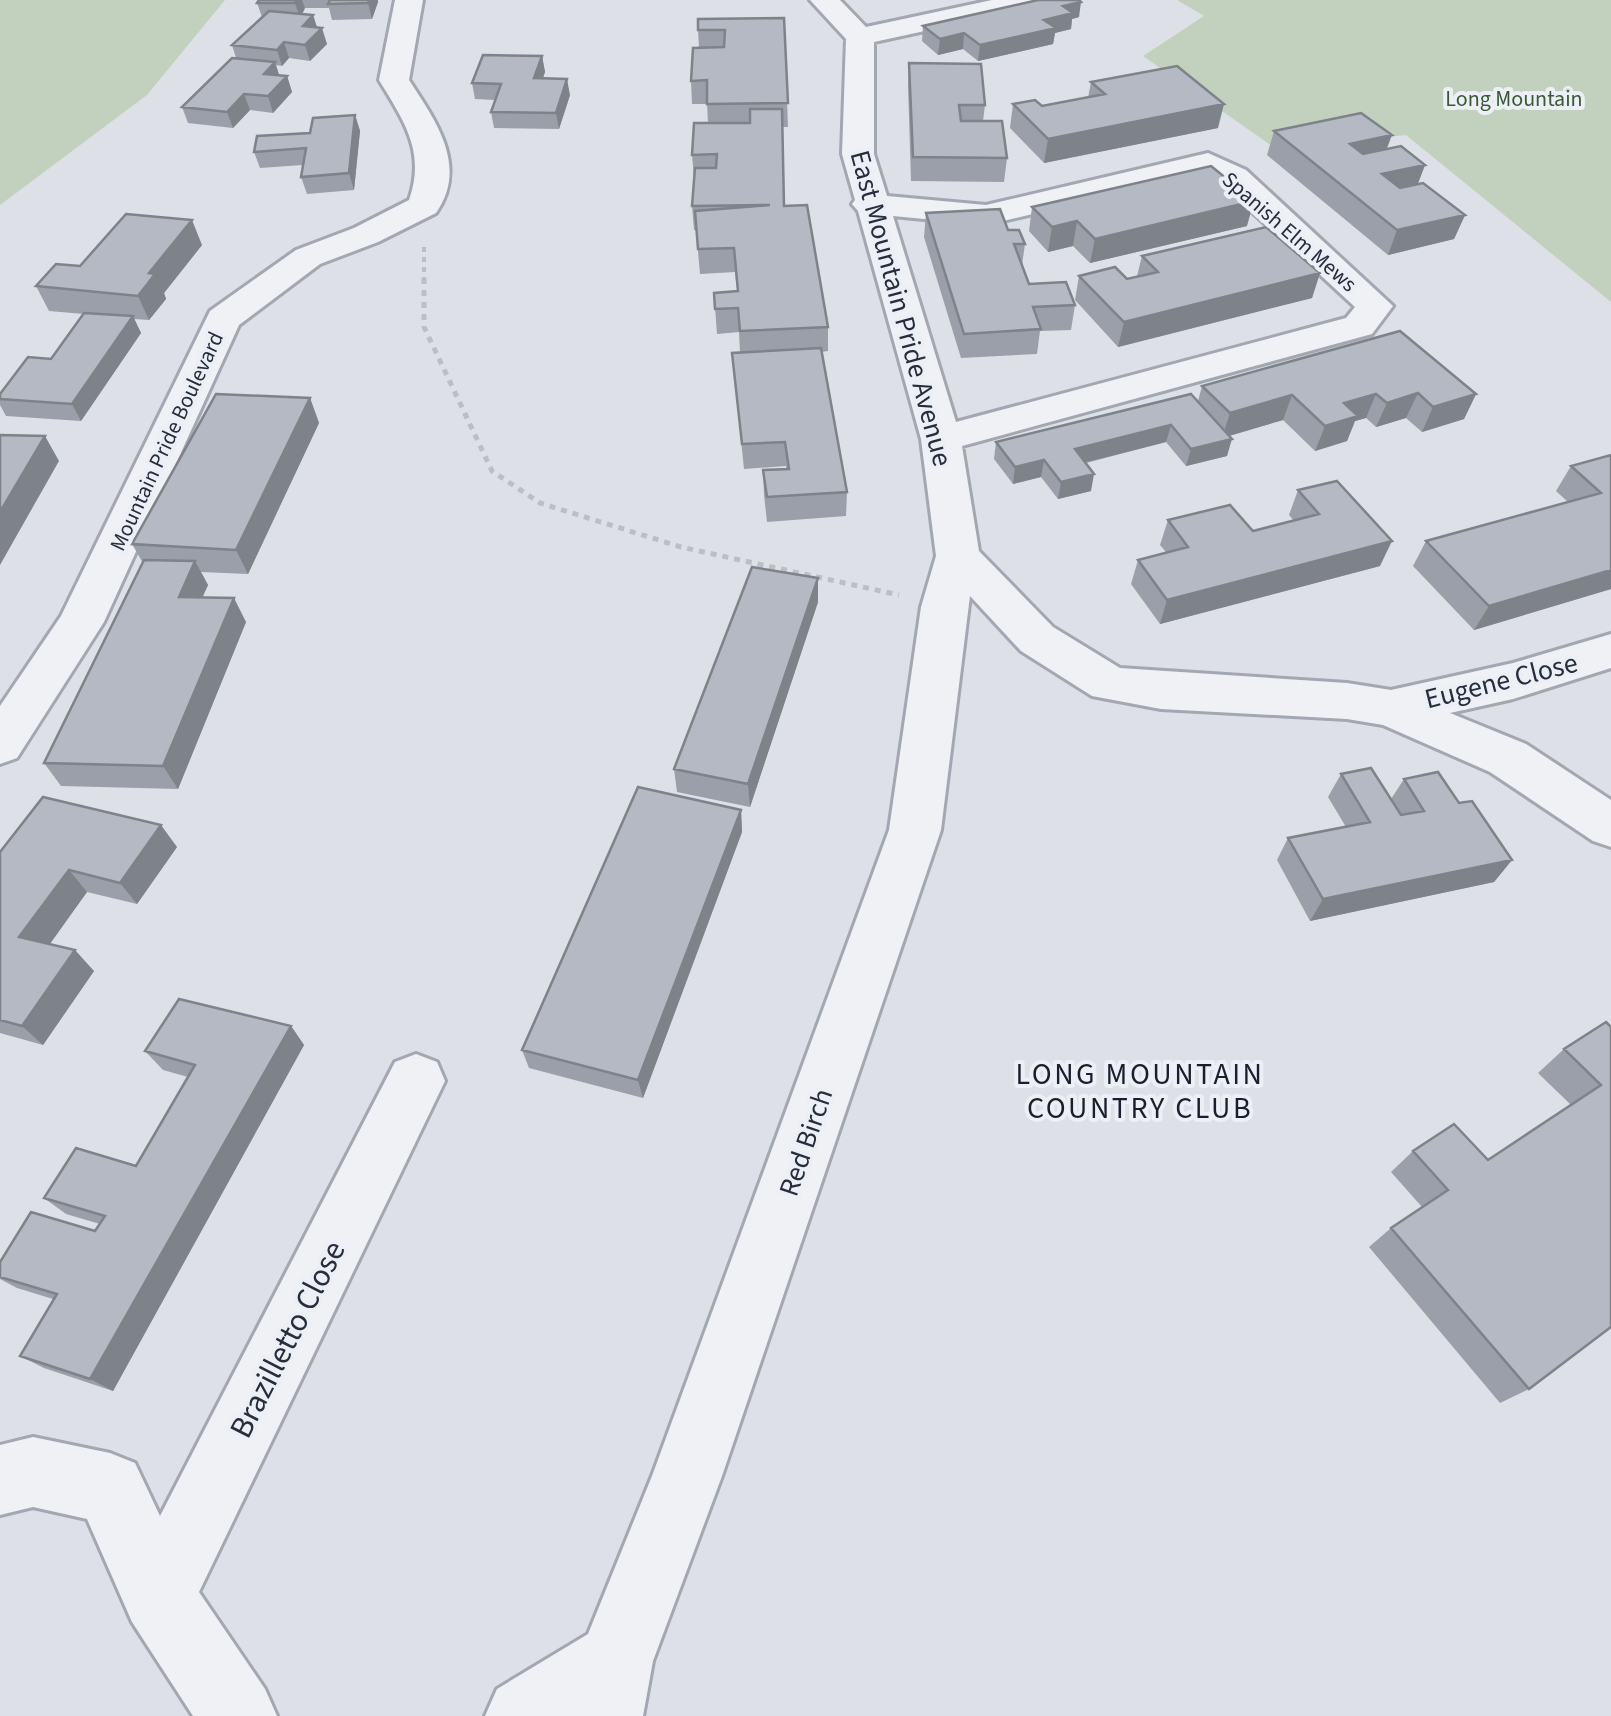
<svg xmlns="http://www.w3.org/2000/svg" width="1611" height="1716" viewBox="0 0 1611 1716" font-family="'Source Sans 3',sans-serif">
	<rect width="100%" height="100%" fill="#dde0e7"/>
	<path fill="#c2d1be" d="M0,0H225L147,95L0,205Z
		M1177,0H1611V302L1406,135L1275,148L1143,56L1204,16Z"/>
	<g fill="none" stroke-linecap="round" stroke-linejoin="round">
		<g stroke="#a3a7b1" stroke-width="6">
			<path id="street" d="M395,0H423L409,80C435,120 469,166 436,213L378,242L320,264L239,325L104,622L17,758L0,764V706L61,616L210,311L296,250L354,228L409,200C426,152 404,121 379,80Z
				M810,0H840L866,27L992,0H1044L1040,6L874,42V154L887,196L986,205L1208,153L1246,170L1393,306L1372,334L962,446L979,551L1053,627L1120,668L1347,683L1391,690L1513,663L1611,634V668L1513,699L1450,713L1526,744L1611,800V847L1593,841L1490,772L1383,725L1347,719L1161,709L1092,696L1021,651L970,596L941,830L722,1476L653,1661L643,1716H485L497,1689L588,1634L652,1476L889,830L921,607L936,556L921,439L858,211L852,204L855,200L842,154L846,39ZM1203,174L1222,184L1355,307L1346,318L956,422L893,216L986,225Z
				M416,1054L437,1062L445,1081L199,1592L265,1689L277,1716H193L132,1622L87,1519L33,1507L0,1515V1445L33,1437L110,1453L135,1463L160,1516L395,1062Z"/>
		</g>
		<path stroke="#bcbec5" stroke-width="4" stroke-dasharray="5 5" stroke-linecap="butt" d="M424,247V281"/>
		<path stroke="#bcbec5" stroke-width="5" stroke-dasharray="6 6" stroke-linecap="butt" d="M424,278V327L492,471L540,503L681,547L899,595"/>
		<use href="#street" fill="#f0f1f5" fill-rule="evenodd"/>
	</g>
	<path fill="#9b9fa9" d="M259,0H378V2L372,19L332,20L329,8H305L302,14L313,15L317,27L327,44L310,61L289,58L282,66L276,65L279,75L287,76L292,92L273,113L250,110L233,128L188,123L182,107L236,58L232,45L262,17L257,3Z
		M1079,17L1072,19L1071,29L1055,33L1053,44L978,61L963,49L938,55L922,41L923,26Z
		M784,18L788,127H783L784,206L828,327V351L821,352L847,492L846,516L767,522L764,495L763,470L786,469V466L744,469L732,353H740L739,332L717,334L714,293L737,291L735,272L700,274L696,230H694L692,206L694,178L692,155L708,123L707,104H692L691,81L699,48L698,30Z
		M542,56L545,72L543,78L570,95L559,129L494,128L491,112L495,100L475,99L472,83Z
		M909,63L985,105L983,121L1007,158L1004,182L911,181L908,86Z
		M1091,82L1218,128L1044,163L1010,128L1013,104L1042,106L1088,98Z
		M355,115L360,131L354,190L307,194L301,177L303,165L260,168L254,152L310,133Z
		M1274,131L1386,149L1425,165L1417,184L1465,215L1454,239L1388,255L1267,155Z
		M1032,207L1247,226L1090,263L1073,246L1048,252L1029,231Z
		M926,213L1008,230L1025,244L1022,265L1029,284L1075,305L1071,330L1040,331L1037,354L961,358L924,237Z
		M202,245L164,293L166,299L149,320L134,319L141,333L81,421L6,416L0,405V394L51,359L84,314L49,311L36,286L80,266Z
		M1142,256L1320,273L1312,298L1118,347L1075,300L1079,276L1127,279L1137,276Z
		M1202,386L1476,394L1464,419L1422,432L1406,418L1376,427L1366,418L1355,421L1347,441L1315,451L1283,420L1229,436L1227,456L1186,466L1166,442L1086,463L1091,491L1058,499L1041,477L1013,484L994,459L996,442L1198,401Z
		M310,398L319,423L248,574L201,572L208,585L202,597L246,622L178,789L61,786L44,763L143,563L132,544Z
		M1611,455V589L1474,630L1413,566L1426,541L1568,502L1556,491L1571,466Z
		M1298,490L1380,566L1160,624L1131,584L1138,560L1166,552L1160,545L1168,520L1253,531L1294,521L1289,515Z
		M818,602L750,807L677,792L674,769Z
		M1341,774L1391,799L1404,779L1459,803L1512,860L1494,882L1310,921L1277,860L1288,838L1346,827L1328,797Z
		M741,810L742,832L643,1098L529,1068L522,1050Z
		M177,847L137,904L87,892L49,944L94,971L43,1045L0,1033V852Z
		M1606,1022L1611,1327L1529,1389L1500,1403L1369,1247L1391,1228L1422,1207L1391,1172L1413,1151L1488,1160L1571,1105L1538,1073L1564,1049Z
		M291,1026L304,1045L113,1391L44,1368L20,1356L53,1299L17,1288L0,1279V1277L95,1231L100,1224L66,1214L44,1198L136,1166L188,1077L163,1070L145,1051Z"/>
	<path fill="#7e8289" d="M297,0H302L305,8L300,18L295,3Z
		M369,0H378V2L372,19L368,3Z
		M1081,2L1079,17L1072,19L1071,29L1055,33L1053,44L978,61L980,45L1044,20L1063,6Z
		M313,15L318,31L303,26Z
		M322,28L327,44L310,61L305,45Z
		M964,33L963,49L938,55L940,39Z
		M284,42L289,58L282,66L277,50Z
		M542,56L545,72L537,94L534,78Z
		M275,62L280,78L264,74Z
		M287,76L292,92L273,113L268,96Z
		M567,79L570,95L559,129L556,113Z
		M244,94L250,110L233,128L227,112Z
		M1224,104L1218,128L1044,163L1048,139Z
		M355,115L360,131L354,190L349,173Z
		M1392,135L1383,159L1342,168L1350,144Z
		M1425,165L1416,189L1373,198L1382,174Z
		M1254,201L1247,226L1090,263L1095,239Z
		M1465,215L1454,239L1388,255L1397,230Z
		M192,220L202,245L164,293L166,299L149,320L138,296L149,273Z
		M1077,221L1073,246L1048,252L1052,227Z
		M1320,273L1312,298L1118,347L1124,322Z
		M133,316L141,333L81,421L72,404Z
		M1418,393L1406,418L1376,427L1387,403Z
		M1376,394L1366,418L1355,421L1347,441L1315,451L1325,426L1344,403Z
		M1476,394L1464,419L1422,432L1433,407Z
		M1292,395L1283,420L1222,438L1230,413Z
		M310,398L319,423L248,574L236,550Z
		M1171,425L1166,442L1071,466L1075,449Z
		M45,436L59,461L0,565V512Z
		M1232,439L1227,456L1186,466L1191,449Z
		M1044,460L1041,477L1013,484L1015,467Z
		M1094,474L1091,491L1058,499L1061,482Z
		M1392,541L1380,566L1160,624L1167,600Z
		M195,561L208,585L192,621L179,597Z
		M1611,570V589L1474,630L1489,606Z
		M818,578V602L750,807L748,784Z
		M234,598L246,622L178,789L163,766Z
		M741,810L742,832L643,1098L638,1080Z
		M161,825L177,847L137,904L120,883Z
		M1512,860L1494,882L1310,921L1323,899Z
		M69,870L87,892L40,958L19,937Z
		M75,950L94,971L43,1045L22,1026Z
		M291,1026L304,1045L113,1391L90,1379Z"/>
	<path fill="#b4b9c4" stroke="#7e8289" stroke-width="2.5" d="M259,0H297L295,3H257Z
		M330,0H369L368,3L328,4Z
		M1038,0H1079L1081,2L1063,6L1073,13L1044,20L1056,28L980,45L964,33L940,39L923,26Z
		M269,11L313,15L303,26L322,28L305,45L284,42L277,50L232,45Z
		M784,18L788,103L707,104V80L691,81L693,48L724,47L725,30H698V19Z
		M483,55L542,56L534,78L567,79L556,113L491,112L501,84L472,83Z
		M232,58L275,62L264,74L287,76L268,96L244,94L227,112L182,107Z
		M909,63L981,64L985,105H959L961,121H1002L1007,158L913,157Z
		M1177,66L1224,104L1048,139L1013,104L1035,100L1042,106L1105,94L1091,82Z
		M750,109H782L784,206L807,205L828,327L740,331L738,308L715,309L714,293L738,291L734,248L698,249L695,211L770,205L692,206L695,168H716L717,154L692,155L694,123H750Z
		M1361,113L1392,135L1350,144L1363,154L1401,146L1425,165L1382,174L1400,188L1423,183L1465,215L1397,230L1274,131Z
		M355,115L349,173L301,177L306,148L254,152L257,136L310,133L313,118Z
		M1211,166L1254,201L1095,239L1077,221L1052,227L1032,207Z
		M1000,209L1008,230H1019L1025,244H1014L1029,284L1066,282L1075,305L1033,307L1041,329L964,334L926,213Z
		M126,214L192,220L149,273L155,274L138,296L36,286L56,264L80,266Z
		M1266,227L1320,273L1124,322L1079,276L1115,267L1127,279L1158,272L1142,256Z
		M84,313L133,316L72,404L0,399V394L28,357L51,359Z
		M1400,331L1476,394L1433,407L1418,393L1387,403L1376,394L1344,403L1358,416L1325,426L1292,395L1230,413L1202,386Z
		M821,348L847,492L767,497L763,470L789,469L785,442L742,444L732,353Z
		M216,394L310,398L236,550L132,544Z
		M1191,394L1232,439L1191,449L1171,425L1075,449L1094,474L1061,482L1044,460L1015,467L996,442Z
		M0,435L45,436L0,512Z
		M1611,455V570L1489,606L1426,541L1601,493L1571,466Z
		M1337,481L1392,541L1167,600L1138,560L1188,547L1168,520L1230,505L1253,531L1319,514L1298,490Z
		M144,560L195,561L179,597L234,598L163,766L44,763Z
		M752,567L818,578L748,784L674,769Z
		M1371,768L1401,815L1424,811L1404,779L1438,772L1459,803L1472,801L1512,860L1323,899L1288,838L1370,822L1341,774Z
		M638,787L741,810L638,1080L522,1050Z
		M43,797L161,825L120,883L69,870L19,937L75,950L22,1026L0,1020V852Z
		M179,999L291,1026L90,1379L20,1356L57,1294L0,1277V1262L31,1212L95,1231L105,1216L44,1198L76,1148L136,1166L195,1065L145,1051Z
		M1606,1022L1611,1027V1327L1529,1389L1391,1228L1448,1190L1413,1151L1454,1124L1488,1160L1601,1085L1564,1049Z"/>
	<g text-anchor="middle" stroke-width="8" stroke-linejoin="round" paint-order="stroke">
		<g font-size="22" fill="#385934" stroke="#eceff5">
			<text x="1514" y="106">Long Mountain</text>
		</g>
		<g font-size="22" fill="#272d3d" stroke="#eceff5">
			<text transform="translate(1290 231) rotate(41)" y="8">Spanish Elm Mews</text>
			<text transform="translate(166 441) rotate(-65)" y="8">Mountain Pride Boulevard</text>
		</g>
		<g font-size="28" fill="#272d3d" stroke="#eceff5">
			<text transform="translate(902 308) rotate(75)" y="10">East Mountain Pride Avenue</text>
			<text transform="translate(1501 680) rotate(-14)" y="10">Eugene Close</text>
			<text transform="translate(805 1142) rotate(-71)" y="10">Red Birch</text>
		</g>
		<g font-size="30" letter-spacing="2.5" fill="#191f2e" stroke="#eceff5">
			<text x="1140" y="1084">LONG MOUNTAIN<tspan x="1140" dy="34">COUNTRY CLUB</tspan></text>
		</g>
		<g font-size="32" fill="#272d3d" stroke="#eceff5">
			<text transform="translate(287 1339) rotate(-63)" y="11">Brazilletto Close</text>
		</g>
	</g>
</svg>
